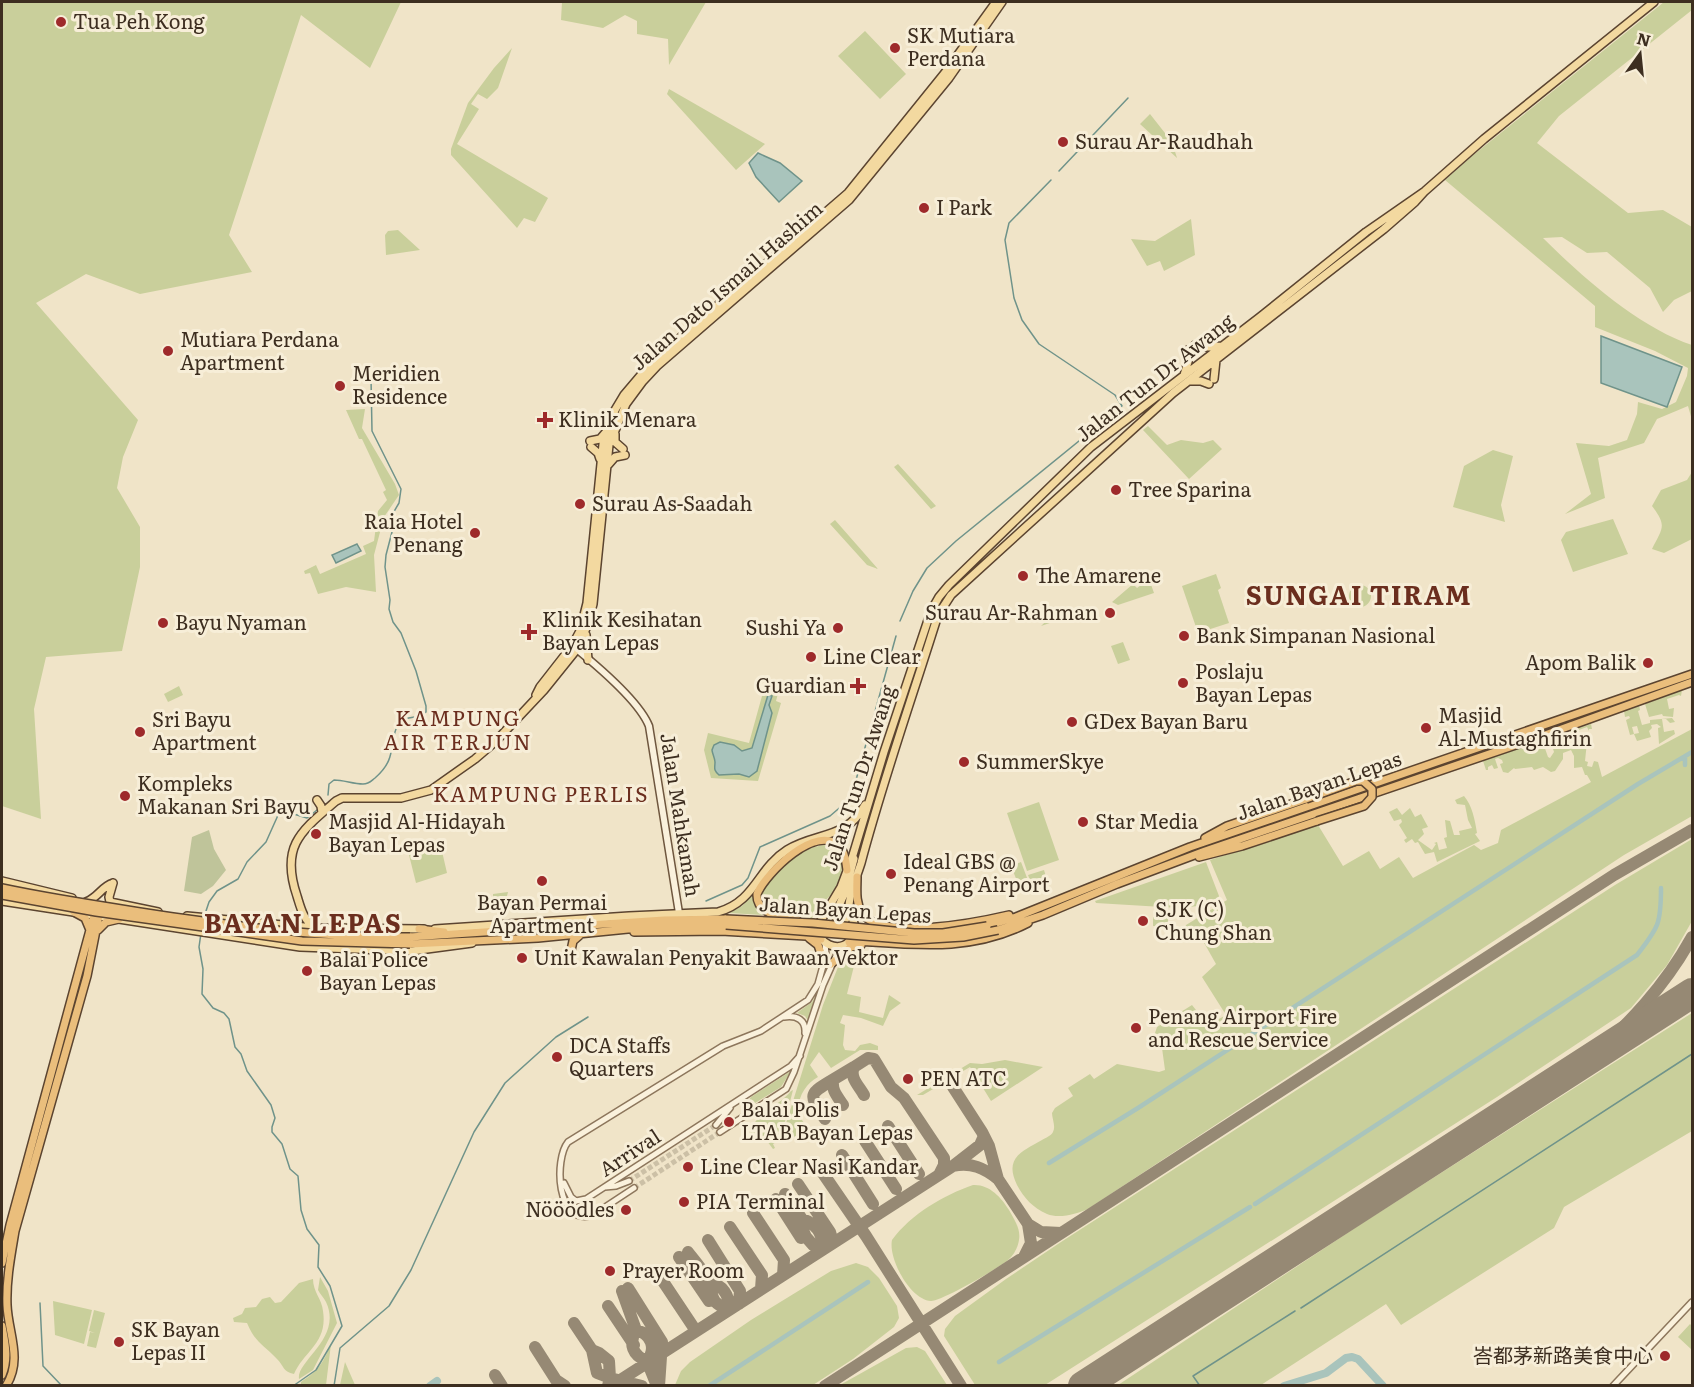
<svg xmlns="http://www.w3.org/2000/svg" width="1694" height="1387" viewBox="0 0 1694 1387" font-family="Literata,'Noto Sans SC',serif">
	<rect width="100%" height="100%" fill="#f0e4c8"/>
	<path fill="#c9cf9b" d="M2,2H401L370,68L301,15L229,235L252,272L140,294L86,274L36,303L138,420L123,457L117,488L140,527V567L122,651L46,657L34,709L41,819L2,806Z
		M562,2H706L669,65L668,39L637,34V21L625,15L603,28L561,20Z
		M1664,2H1692V10L1559,116L1537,143L1628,213L1663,210L1692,227V291L1674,300L1663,312L1650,288L1607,252L1587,253L1562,237L1543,238C1582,277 1640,328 1692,345V420L1688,406L1657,419L1644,443L1598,458L1605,498L1565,514L1591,494L1576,443L1609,446L1627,440L1637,414L1638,402L1662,409L1676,402L1687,376L1688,368L1655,351L1595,327V306L1445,180L1472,156Z
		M865,31L906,74L880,99L838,56Z
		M512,48L498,88L487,99L478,94L471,104L479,109L457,144L548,198L535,222L524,218L517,228L451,155V149L468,103L494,68Z
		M669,89L765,144L736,170L667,94Z
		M1150,114L1172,142L1177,158L1140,124Z
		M1191,219L1195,255L1164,271L1160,261L1147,266L1131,239L1155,241Z
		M398,230L420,250L386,255L385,235L388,231Z
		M365,409L362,428L395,484L399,495L384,517L374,555L376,592L346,587L318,594L310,573L305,574L304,571L316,565L320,574L366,554L363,546L374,541L378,511L387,500L383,492L386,490L362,439H359L346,410Z
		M1148,426L1167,445L1181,440L1203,443L1213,440L1222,449L1189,479L1143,430Z
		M1493,450L1513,456L1501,505L1505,522L1453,507L1464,466Z
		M898,464L936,506L931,509L894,467Z
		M1692,472V539L1664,553L1652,549C1663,527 1667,526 1652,506L1661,490L1687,480Z
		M1613,519L1628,554L1573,572L1561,540L1566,532Z
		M835,520L878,569L867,565L830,524Z
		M1216,574L1221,588L1218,590L1229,623L1198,633L1182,586Z
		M1149,579L1154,593L1118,605L1112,602L1133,584L1137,588Z
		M1349 596a11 11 0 1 1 22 0a11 11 0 1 1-22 0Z
		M1060,608L1067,609L1073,615L1041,626Z
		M1123,642L1130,660L1118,664L1111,646Z
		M767,678L781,682L776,701L781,703L758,781L711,778L704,750L708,733L749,743Z
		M179,686L183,695L168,702L164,694Z
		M1682,690L1681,696L1679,695L1667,699L1669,709L1674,708L1673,717L1663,716L1662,714L1649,717L1645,704Z
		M1639,705L1640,710L1638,711L1642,725L1650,723V720L1672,718L1675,722L1670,723L1666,719H1662L1664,732L1674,730L1675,734L1659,744L1658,728L1661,727L1657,724L1651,725L1652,728L1649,731L1651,737L1637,741L1634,734L1639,733L1637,726L1632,727L1634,734L1630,735L1626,720L1630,718L1629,716L1625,717L1624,711Z
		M1591,724L1592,729H1589V731L1587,727L1579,730L1582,743L1587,742L1585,761L1588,762L1587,766L1592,767L1594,761L1598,762L1602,777L1692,729V816L1624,855L1088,1209C1077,1214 1059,1219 1047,1214C1033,1208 1024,1198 1017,1185C1004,1158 1021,1152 1042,1140C1045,1138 1051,1136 1053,1132C1056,1126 1052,1119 1052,1113L1055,1108L1073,1096L1068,1088L1090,1074L1094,1079L1117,1064L1159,1072L1165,1070L1162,1048L1155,1033L1157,1027L1192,1005L1208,1025L1226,1015L1202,977L1216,964L1198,932L1179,942L1186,925L1227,900L1210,860L1318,825L1343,866L1369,851L1380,869L1399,857L1413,878L1474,845L1481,850L1498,843L1501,830L1591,782L1587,775H1585L1582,767L1574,768V756L1571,750L1563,753V759L1555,771L1551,772L1543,767L1534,770L1532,767L1515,769L1514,768L1508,773L1503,772L1500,764L1503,763L1502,760L1498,758L1495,759L1498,768L1494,769L1492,765L1488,767V770H1486L1483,761L1542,740L1548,757L1550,758L1554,752L1550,739L1562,734L1555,741L1557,745L1560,743L1562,746L1569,743L1570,745H1574L1570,731Z
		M1464,796C1472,805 1475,820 1477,833L1475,834L1480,841L1437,862L1434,852L1425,854L1418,842L1415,843L1412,839L1406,843L1404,840L1407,838L1399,825L1402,822L1401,819L1394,821L1389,812L1397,808L1402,815L1410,808L1415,817L1421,814L1428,827L1422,829L1424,834L1418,840L1432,850L1436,844L1434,843L1437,842L1439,850L1447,848L1444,838L1447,837L1445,820L1450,821L1454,835H1460L1459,831L1472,828L1468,820L1465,805L1457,804L1455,800Z
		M1039,802L1059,860L1027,871L1007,813Z
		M1692,839V921L1667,965L1631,1008L1497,1097L1045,1385H975L944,1336L945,1329L955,1316L1006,1279L1061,1242L1615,885Z
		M824,845C832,846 839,850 841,859C847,890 824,896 812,918C798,916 777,916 766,908C750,895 778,868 789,859C799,851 812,847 824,845Z
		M441,847L447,873L416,883L409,855Z
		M1021,862L1029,883L1019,886L1011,866Z
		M1206,862L1219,896L1218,899L1198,906L1179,908L1096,903L1095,901Z
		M1044,870L1047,880L1032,885L1028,875Z
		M508,892C505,903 505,909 493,910V894Z
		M752,895H754L756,907L763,915L729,913L742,906Z
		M1153,917L1168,918V927L1153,926Z
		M856,949L858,950L847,994L861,997L859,1012L883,1018L889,995L901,1003L890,1011L883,1026L861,1018L843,1015L840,1023L845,1025L843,1045L845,1050L855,1051L860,1045L870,1043L878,1046V1050H860L831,1068L819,1052L810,1065L818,1077C801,1086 791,1110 806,1125L799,1134L783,1143L781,1139L773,1144L775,1148L773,1149L767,1141L784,1130L823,1005L840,962Z
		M817,993H818L809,1022L805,1016L797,1013L812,1002Z
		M1692,1013V1131L1564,1207L1554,1228L1401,1325L1386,1304L1261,1385H1118L1361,1224Z
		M1005,1060L1043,1067L991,1101L970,1067L923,1095H917L970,1063L982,1064Z
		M791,1071L781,1087L742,1111L751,1097Z
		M793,1090L783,1129L763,1140L758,1133L753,1136L750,1131C755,1115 780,1105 791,1091Z
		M973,1185C989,1184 1001,1197 1009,1210C1014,1219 1021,1229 1019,1240C1018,1247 1014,1255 1008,1260C999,1268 942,1301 931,1301C910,1300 888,1258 892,1240C911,1214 944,1195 973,1185Z
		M856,1263L868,1267L879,1278L897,1306L899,1318L894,1327L853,1359L813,1385H675L681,1371L690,1362L751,1320L795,1293L831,1271Z
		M320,1277L328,1291L337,1323L313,1370L299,1379C296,1361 343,1338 326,1302C324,1298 320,1294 318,1290Z
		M313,1279C313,1292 322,1299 323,1311C328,1343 304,1351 294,1374C283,1372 284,1366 277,1359C263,1344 256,1344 247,1323L234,1322L233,1318L242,1314L245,1308L256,1307L262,1299L270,1297L275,1303L281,1302L299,1283Z
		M53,1301L92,1310L84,1344L55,1335Z
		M94,1310L105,1313L96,1348L87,1346L90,1332L95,1333L89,1331Z
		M1690,1324L1692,1326V1350L1678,1337Z
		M331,1344L326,1385H301V1382C319,1370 323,1363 331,1344Z
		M917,1347L925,1351L947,1385H840L906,1348Z
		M345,1362L355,1385H340Z"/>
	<path fill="#bfc49a" d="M209,830L214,849L226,870L213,886L201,894L184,891L192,837Z"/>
	<path fill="#a9c4bc" stroke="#6f938a" stroke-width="1.5" d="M758,153L780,163L802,181L779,202L756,177L749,163Z
		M1601,336L1682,367L1667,407L1601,383Z
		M357,544L361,551L336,563L332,555Z
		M768,695L772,696L769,705L772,713L757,771L749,777L739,774L719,775C713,770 715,768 715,762C715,758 712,753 712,750L714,745L720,742L734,745L742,751L752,748Z"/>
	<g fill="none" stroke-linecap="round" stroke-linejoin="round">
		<path stroke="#6f938a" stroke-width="1.5" d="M1059,171L1128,98
			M900,621L913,591L927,568L956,541L1122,406L1115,395L1039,344L1022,320L1014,298L1005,240L1009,223L1051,180
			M328,795L329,784L334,780C344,780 353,784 363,784C369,784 371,781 375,778C399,757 387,744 399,722C406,715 418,720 426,712V706L416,671L401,633L393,622L389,609L390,600L385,567L386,555L392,532V515L399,503L401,489L372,431L371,378
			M706,901L742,885L748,878L760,847L830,816L851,798L896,636
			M205,914L209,902L217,891L238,879L247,862L266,842L279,813L287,812L307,818L317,810
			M201,933L199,947L203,969L202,994L213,1008L224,1013L229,1019L235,1047L241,1054L247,1071L271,1105L275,1118L272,1127V1132L282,1144L290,1169L298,1176L301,1210L307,1229L319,1245L318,1267L330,1286L342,1326L316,1370L293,1386
			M40,1303L43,1366L62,1386
			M1301,1308L1692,1054
			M334,1386L340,1348L389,1306L411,1270L474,1132L505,1083L556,1037L588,1017
			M1200,1386L1193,1376L1295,1311"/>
		<path stroke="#a9c4bc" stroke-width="4.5" d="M1685,765V756
			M1049,1163L1138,1108L1638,784L1692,752
			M1255,1204L1637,955C1659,927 1661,923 1661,888
			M999,1362L1250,1207
			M709,1386L868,1282"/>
		<path stroke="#a9c4bc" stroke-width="8" d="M430,1386L437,1381
			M1284,1386L1326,1373L1346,1358L1352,1357L1358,1359L1383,1386"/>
		<path stroke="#968974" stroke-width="12" d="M1587,1061C1629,1024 1665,986 1692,937
			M854,1067L868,1058L874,1059L891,1087L904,1098L944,1158V1165L939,1175
			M953,1087L982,1132L989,1146L998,1179L1028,1224
			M843,1105C838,1097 830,1089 834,1079L854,1067C849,1077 859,1086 864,1095
			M825,1119C809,1094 807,1095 834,1079
			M888,1126L919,1174
			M865,1141L896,1189
			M842,1155L873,1204
			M953,1166C971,1162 984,1168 998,1179
			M820,1169L866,1236L961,1386
			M798,1184L830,1232L832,1239L831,1244
			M785,1194L802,1219L803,1230L806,1237L813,1245L822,1250C824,1235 817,1224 802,1219
			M776,1199L801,1238
			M753,1213L784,1260L783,1275
			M730,1227L762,1275L761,1289
			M708,1240L740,1291L739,1304
			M688,1252C694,1260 704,1271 708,1280C714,1297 709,1302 729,1310C730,1295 723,1285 708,1281
			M679,1257L709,1301
			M1024,1257L1031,1243L1028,1224L1041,1232L1061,1233
			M656,1271L696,1331
			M628,1288L662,1342L659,1386
			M622,1291L636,1330C628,1344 633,1356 647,1361L657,1386
			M608,1306L634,1345
			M574,1323L592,1350L597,1373L610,1378L608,1386
			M636,1330C651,1334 657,1348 647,1361
			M535,1347L556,1380L565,1386
			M592,1350L599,1353L609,1361L610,1378L642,1386
			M495,1375L502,1386
			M611,1386L953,1166L980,1145L984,1136
			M825,1386L1614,875L1692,830"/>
		<path stroke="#968974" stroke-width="30" d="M1083,1386L1692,993"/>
		<path stroke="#ccc0a6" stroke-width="5" stroke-dasharray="5 2.5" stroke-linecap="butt" d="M629,1181L716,1125
			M634,1188L720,1132"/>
		<g stroke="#8d765c" stroke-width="8">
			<path id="tertiary" d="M784,1017C797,1015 806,1020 805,1033
				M716,1125L730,1108
				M720,1132L786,1089L794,1072L823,985L840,947
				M564,1183L571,1197L576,1201L586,1199L791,1066L800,1056
				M605,1187L616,1186L629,1181
				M634,1188L593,1215C556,1227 554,1159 568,1142L702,1059L723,1046L761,1031L808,1000L818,984L826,955L825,943
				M1613,1386L1692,1302"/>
		</g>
		<g stroke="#6f573f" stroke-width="9">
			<path id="secondary" d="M574,647C595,664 639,701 649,726L679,913"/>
		</g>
		<g stroke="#5b4430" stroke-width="10">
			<path id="primary" d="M1425,191L1415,202L1384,229L1173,393L951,595L938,615C912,698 883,780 861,863C857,876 849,894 849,907C850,920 862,929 850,941C838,953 818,944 817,927L841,887L853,855L884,752L931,611L939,597L949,585L1091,447L1260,317L1366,232L1425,191L1484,139L1654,2
				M1195,345L1205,347L1222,346
				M1184,375L1188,362V350
				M1214,379L1216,360
				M1189,381H1201L1209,384
				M615,434V442L623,449
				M590,441L600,439L606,432
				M591,447L598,453L600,459
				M608,465L615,457L625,455
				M586,635L588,660
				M536,695L540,687L572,646L580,631L587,603L603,444L615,410L624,395L652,362L848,193L944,74L996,2
				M317,800L321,806L322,813
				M2,881L72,898
				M113,883L109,897L110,902L158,912
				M2,901L300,947L412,951L472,943
				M86,902C99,897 101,887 113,883
				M850,912L844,922L838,921L835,915L845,892L854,859
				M187,916L315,928L424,929
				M315,928C303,919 301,909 297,896C280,846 301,831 336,801L342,798H401L431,790L475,759L496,741L544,690L577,649L587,626L593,604L609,445L626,404L643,381L657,366L849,200L949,78L1002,2
				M435,929L629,916L718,912C756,901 757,869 787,850C816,832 846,840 865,805"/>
		</g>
		<g stroke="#5b4430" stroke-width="10">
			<path id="trunk" d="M1205,838L1227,826L1306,799
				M1199,857L1242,846L1317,821
				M857,877C857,889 855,902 862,913C881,942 979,922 1009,915
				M74,912L85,918L90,930
				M797,920C781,917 756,914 757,894C766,873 817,822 840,847C845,853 846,862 847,870
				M987,926L1016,917L1190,847L1692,674
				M419,929L444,932
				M98,930L106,922L119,919
				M998,930L1043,915L1117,884L1205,851L1545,735L1692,682
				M634,932L721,931L806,936L821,939
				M410,937L664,920L726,919
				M809,938L818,945L824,962
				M849,942L857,941C917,945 972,952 1028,923
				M410,944L538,938L658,926L726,925
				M570,955L573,941L581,934
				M831,964L851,947L861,945
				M2,1263L10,1225L96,908
				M2,1326C5,1343 9,1358 2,1375
				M6,1386C23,1359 8,1333 7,1305C6,1280 11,1255 15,1231L87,976L100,910"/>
		</g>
		<use href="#tertiary" stroke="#faf1dc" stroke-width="5"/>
		<use href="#secondary" stroke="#faf1dc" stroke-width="6"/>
		<use href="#primary" stroke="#f3d9a0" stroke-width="7"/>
		<use href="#trunk" stroke="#eabe7c" stroke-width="7"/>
		<g stroke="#5b4430" stroke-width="10" stroke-linecap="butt">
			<path id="trunk-bridge" d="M1306,799L1356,781H1363L1372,789V797L1364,806L1317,821
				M2,888C58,900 116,908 173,917C252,928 330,938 410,937
				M2,895L96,912L302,941L410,944
				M726,919L813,923L914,933H943L987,926
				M726,925L914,940L963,937L998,930"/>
		</g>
		<use href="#trunk-bridge" stroke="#eabe7c" stroke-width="7"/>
	</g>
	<g fill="#9e2a2b" stroke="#f7eed8" stroke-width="2">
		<circle cx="61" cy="22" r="6"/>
		<circle cx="895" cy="48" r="6"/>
		<circle cx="1063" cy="142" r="6"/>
		<circle cx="924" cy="208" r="6"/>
		<circle cx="168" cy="351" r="6"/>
		<circle cx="340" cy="386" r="6"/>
		<path d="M542 411h6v6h6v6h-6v6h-6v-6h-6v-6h6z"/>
		<circle cx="1116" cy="490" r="6"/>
		<circle cx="580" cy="504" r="6"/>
		<circle cx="475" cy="533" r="6"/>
		<circle cx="1023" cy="576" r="6"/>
		<circle cx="1110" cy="613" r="6"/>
		<circle cx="163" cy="623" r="6"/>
		<circle cx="838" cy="628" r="6"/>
		<path d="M526 623h6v6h6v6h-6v6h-6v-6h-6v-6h6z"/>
		<circle cx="1184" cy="636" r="6"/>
		<circle cx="811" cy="657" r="6"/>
		<circle cx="1648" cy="663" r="6"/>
		<circle cx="1183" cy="683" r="6"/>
		<path d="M855 677h6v6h6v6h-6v6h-6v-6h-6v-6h6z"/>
		<circle cx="1072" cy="722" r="6"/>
		<circle cx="1426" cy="728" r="6"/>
		<circle cx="140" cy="732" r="6"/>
		<circle cx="964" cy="762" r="6"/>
		<circle cx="125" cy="796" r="6"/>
		<circle cx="1083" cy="822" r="6"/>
		<circle cx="316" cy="834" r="6"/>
		<circle cx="891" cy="874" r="6"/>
		<circle cx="542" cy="881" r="6"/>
		<circle cx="1143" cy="921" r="6"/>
		<circle cx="522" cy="958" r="6"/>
		<circle cx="307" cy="971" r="6"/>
		<circle cx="1136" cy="1028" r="6"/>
		<circle cx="557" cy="1057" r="6"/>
		<circle cx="908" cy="1079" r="6"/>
		<circle cx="729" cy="1122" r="6"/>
		<circle cx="688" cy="1167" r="6"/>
		<circle cx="684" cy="1202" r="6"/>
		<circle cx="626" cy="1210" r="6"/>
		<circle cx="610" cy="1271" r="6"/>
		<circle cx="119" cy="1342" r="6"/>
		<circle cx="1665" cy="1356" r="6"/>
	</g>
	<g text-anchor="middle" stroke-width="6" stroke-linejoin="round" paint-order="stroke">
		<g font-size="20" fill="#3d2e20" stroke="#f7eed8" text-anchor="start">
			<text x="73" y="29">Tua Peh Kong</text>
			<text x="907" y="43">SK Mutiara<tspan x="907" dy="23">Perdana</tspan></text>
			<text x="1075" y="149">Surau Ar-Raudhah</text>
			<text x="936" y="215">I Park</text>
			<text x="180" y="347">Mutiara Perdana<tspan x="180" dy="23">Apartment</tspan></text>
			<text x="352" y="381">Meridien<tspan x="352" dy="23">Residence</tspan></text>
			<text x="558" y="427">Klinik Menara</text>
			<text x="1128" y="497">Tree Sparina</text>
			<text x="592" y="511">Surau As-Saadah</text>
			<text x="463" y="529" text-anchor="end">Raia Hotel<tspan x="463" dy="23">Penang</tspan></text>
			<text x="1035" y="583">The Amarene</text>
			<text x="1098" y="620" text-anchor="end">Surau Ar-Rahman</text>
			<text x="542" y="627">Klinik Kesihatan<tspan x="542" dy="23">Bayan Lepas</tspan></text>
			<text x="175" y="630">Bayu Nyaman</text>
			<text x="826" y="635" text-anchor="end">Sushi Ya</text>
			<text x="1196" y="643">Bank Simpanan Nasional</text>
			<text x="823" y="664">Line Clear</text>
			<text x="1636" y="670" text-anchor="end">Apom Balik</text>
			<text x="1195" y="679">Poslaju<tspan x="1195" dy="23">Bayan Lepas</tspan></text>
			<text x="846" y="693" text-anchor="end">Guardian</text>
			<text x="1438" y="723">Masjid<tspan x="1438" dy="23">Al-Mustaghfirin</tspan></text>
			<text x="152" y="727">Sri Bayu<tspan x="152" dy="23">Apartment</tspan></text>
			<text x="1084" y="729">GDex Bayan Baru</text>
			<text x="976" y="769">SummerSkye</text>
			<text x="137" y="791">Kompleks<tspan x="137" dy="23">Makanan Sri Bayu</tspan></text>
			<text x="328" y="829">Masjid Al-Hidayah<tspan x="328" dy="23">Bayan Lepas</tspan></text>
			<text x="1095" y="829">Star Media</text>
			<text x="903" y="869">Ideal GBS @<tspan x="903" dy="23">Penang Airport</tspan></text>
			<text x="542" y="910" text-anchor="middle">Bayan Permai<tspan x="542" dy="23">Apartment</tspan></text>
			<text x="1155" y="917">SJK (C)<tspan x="1155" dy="23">Chung Shan</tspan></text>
			<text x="534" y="965">Unit Kawalan Penyakit Bawaan Vektor</text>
			<text x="319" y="967">Balai Police<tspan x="319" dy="23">Bayan Lepas</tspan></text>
			<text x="1148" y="1024">Penang Airport Fire<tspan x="1148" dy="23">and Rescue Service</tspan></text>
			<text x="569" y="1053">DCA Staffs<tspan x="569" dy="23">Quarters</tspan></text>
			<text x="920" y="1086">PEN ATC</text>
			<text x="741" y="1117">Balai Polis<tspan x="741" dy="23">LTAB Bayan Lepas</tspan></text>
			<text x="700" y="1174">Line Clear Nasi Kandar</text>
			<text x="696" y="1209">PIA Terminal</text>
			<text x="614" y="1217" text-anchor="end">Nööödles</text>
			<text x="622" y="1278">Prayer Room</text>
			<text x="131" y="1337">SK Bayan<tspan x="131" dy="23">Lepas II</tspan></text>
			<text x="1653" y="1363" text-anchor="end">峇都茅新路美食中心</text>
		</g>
		<g font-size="20" fill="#3d2e20" stroke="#f7eed8">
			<text transform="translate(727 286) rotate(-41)" y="7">Jalan Dato Ismail Hashim</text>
			<text transform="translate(1155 378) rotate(-38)" y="7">Jalan Tun Dr Awang</text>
			<text transform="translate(859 778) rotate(-72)" y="7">Jalan Tun Dr Awang</text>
			<text transform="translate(1319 786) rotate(-19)" y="7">Jalan Bayan Lepas</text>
			<text transform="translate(680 815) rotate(81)" y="7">Jalan Mahkamah</text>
			<text transform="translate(845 910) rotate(4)" y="7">Jalan Bayan Lepas</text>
			<text transform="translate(630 1153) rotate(-33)" y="7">Arrival</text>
		</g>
		<g font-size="21" letter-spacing="1.5" fill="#6b2e1e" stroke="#f7eed8">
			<text x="458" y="726">KAMPUNG<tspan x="458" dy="24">AIR TERJUN</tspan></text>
			<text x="541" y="802">KAMPUNG PERLIS</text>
		</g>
		<g font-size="26" font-weight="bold" letter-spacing="1.5" fill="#6b2e1e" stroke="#f7eed8">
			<text x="1359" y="605">SUNGAI TIRAM</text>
			<text x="303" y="933">BAYAN LEPAS</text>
		</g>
	</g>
	<rect width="1694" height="1387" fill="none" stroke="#3d2e20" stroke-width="6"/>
	<g transform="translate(1640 54) rotate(15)" stroke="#f7eed8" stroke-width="4.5" paint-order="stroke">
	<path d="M0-4.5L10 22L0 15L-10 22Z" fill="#3d2e20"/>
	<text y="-9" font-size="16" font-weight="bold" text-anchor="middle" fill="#3d2e20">N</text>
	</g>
</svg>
